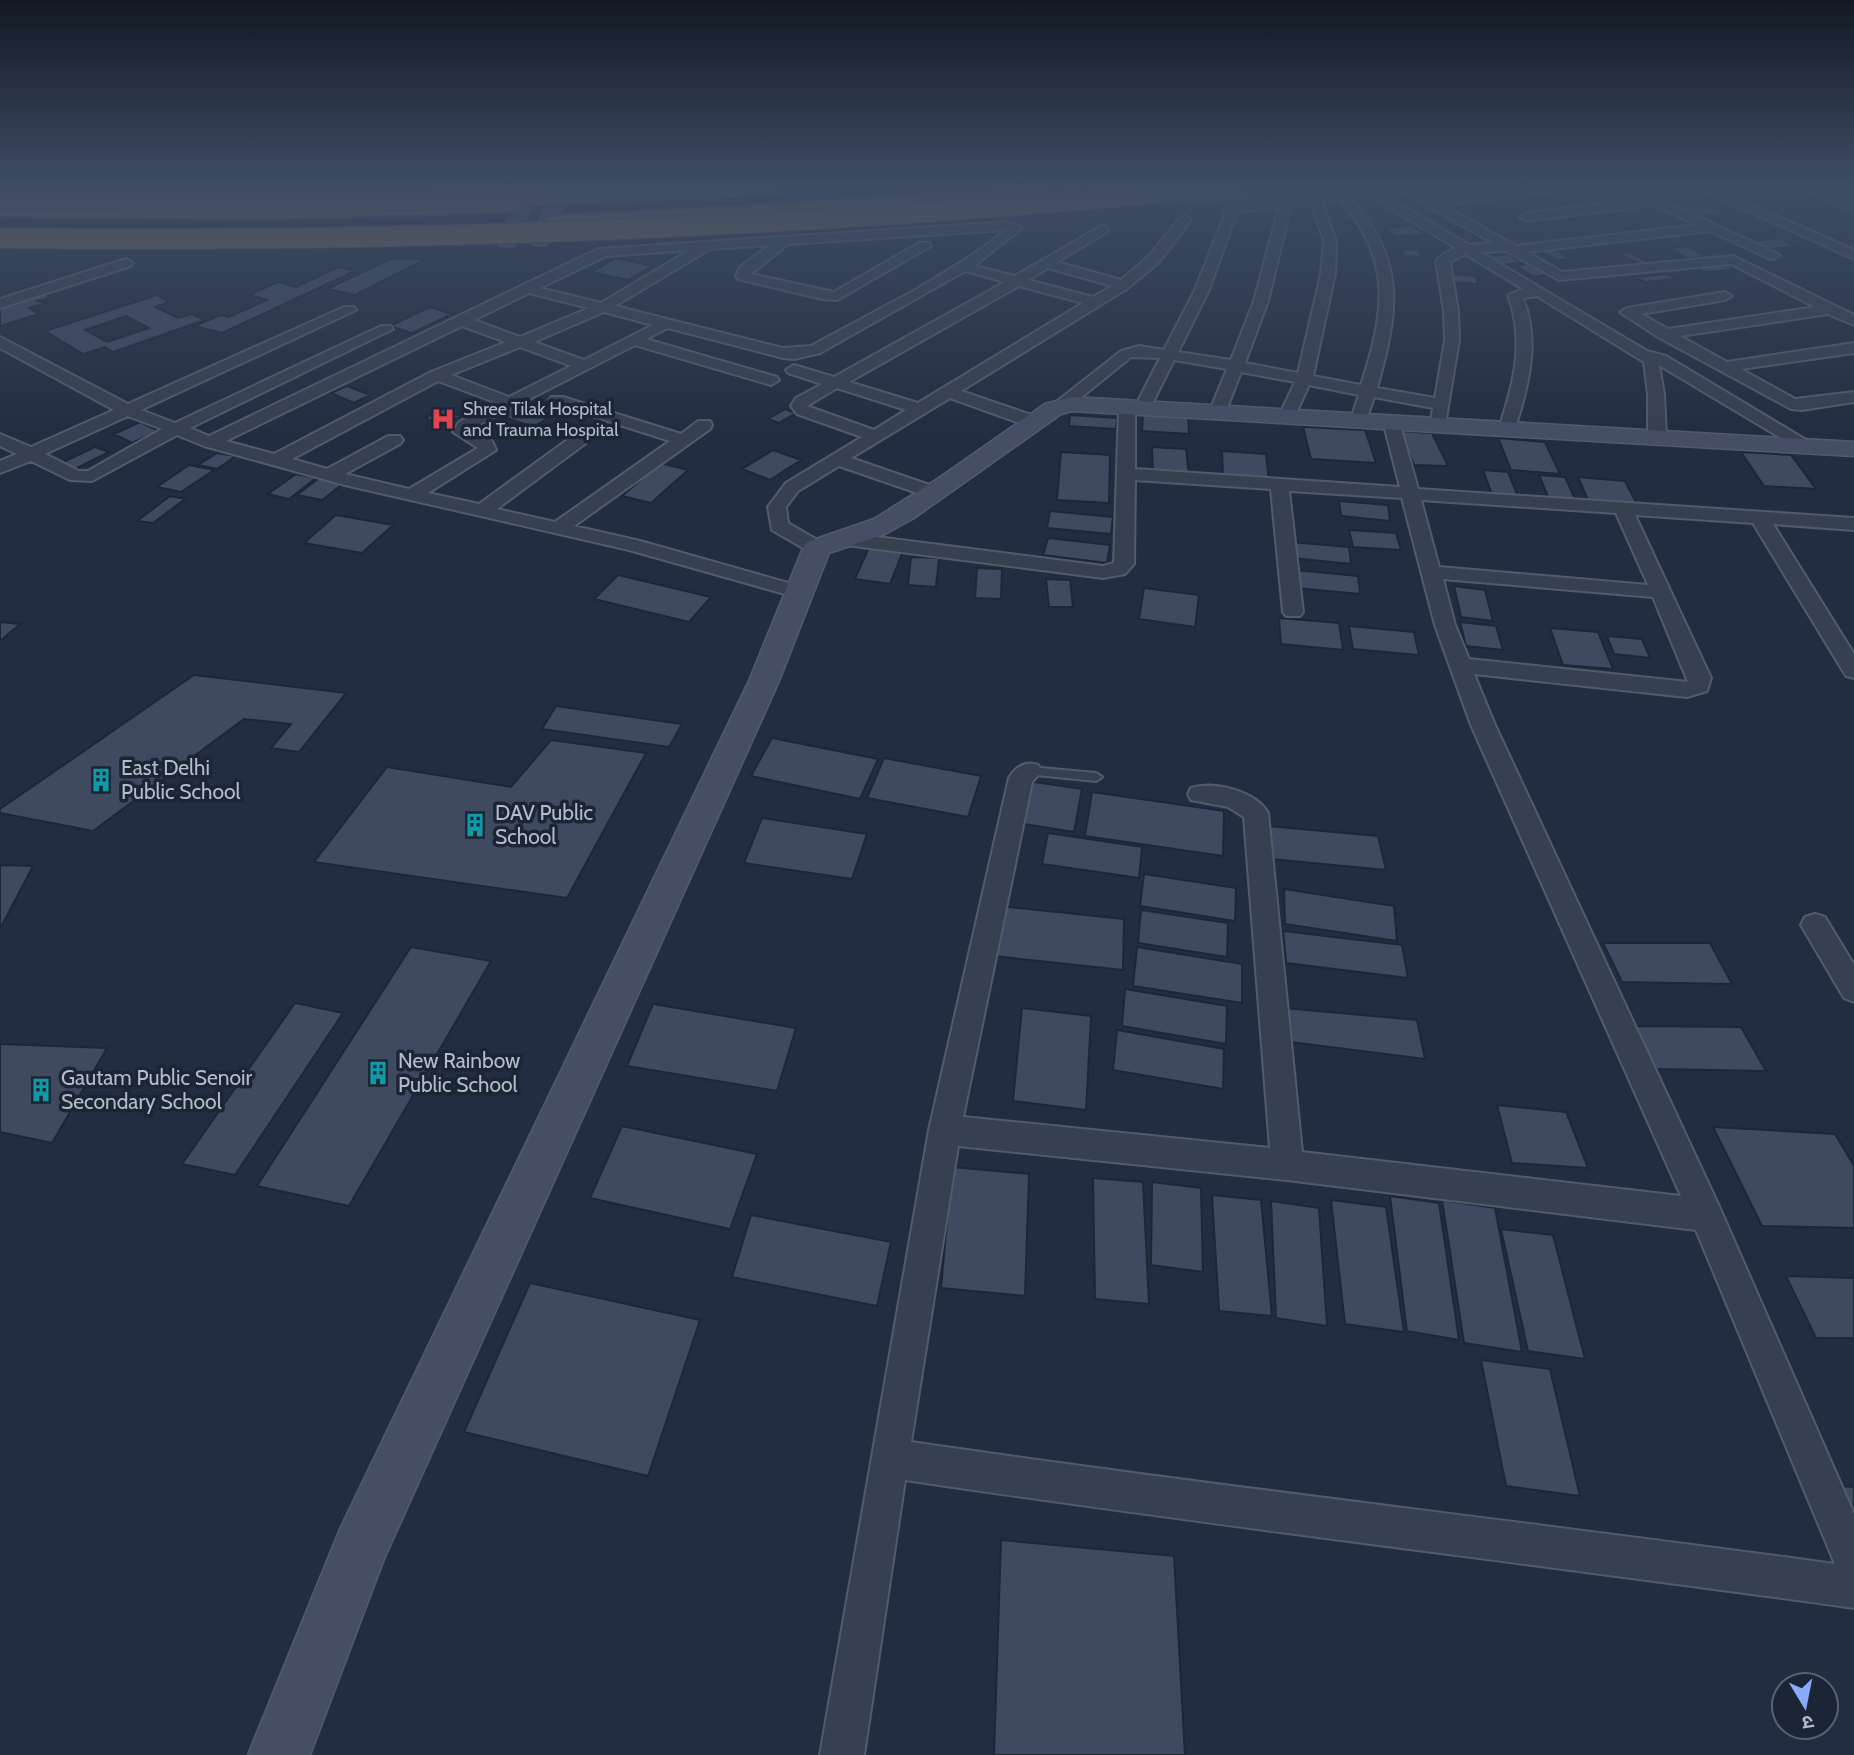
<svg xmlns="http://www.w3.org/2000/svg" width="1854" height="1755" viewBox="0 0 1854 1755" font-family="Cabin,'Noto Sans Devanagari',sans-serif">
	<rect width="100%" height="100%" fill="#232d41"/>
	<path fill="#3f4a61" stroke="#1e2737" stroke-width="2" fill-rule="evenodd" d="M1733,186H1794L1801,189L1755,195Z
		M1614,193L1630,201L1611,203L1596,195Z
		M1704,204L1725,214L1699,217L1678,207Z
		M1411,225L1425,234L1397,237L1383,229Z
		M1781,238L1797,247L1768,249L1752,241Z
		M1688,246L1707,257L1688,259L1669,248Z
		M1553,248L1570,259L1556,260L1538,250Z
		M1401,249L1419,250L1422,257L1404,256Z
		M1630,252L1651,264L1640,265L1619,254Z
		M1508,254L1523,263L1500,265L1486,256Z
		M616,258L652,266L628,280L592,272Z
		M390,259H426L355,295L327,289Z
		M1528,264L1546,275L1534,277L1516,266Z
		M1724,264L1734,270L1703,272L1693,266Z
		M338,267L355,271L222,333L195,326L220,315L229,317L267,300L249,295L278,282L296,287Z
		M1450,274L1476,276L1478,284L1452,282Z
		M1667,274L1676,279L1645,282L1635,277Z
		M43,293L51,298L36,301L47,303L29,308L39,314L0,326V306Z
		M157,295L169,302L155,307L178,318L192,314L205,320L113,352L105,347L83,354L45,331ZM126,316L149,328L107,342L85,330Z
		M430,307L452,314L412,333L390,326Z
		M347,386L370,395L354,403L331,393Z
		M523,399L560,411L533,427L496,414Z
		M443,409L460,416L441,425L425,418Z
		M785,409L796,413L779,423L768,419Z
		M1143,414L1188,417L1189,434L1142,431Z
		M1070,415L1117,418L1116,429L1069,426Z
		M140,422L159,431L132,443L114,434Z
		M1303,427L1365,430L1376,463L1311,459Z
		M1399,431L1432,433L1448,466L1414,465Z
		M1498,438L1545,442L1560,474L1511,470Z
		M95,447L109,452L73,470L59,464Z
		M1152,447L1186,449L1189,475L1153,473Z
		M773,450L801,460L770,480L742,469Z
		M1222,451L1266,454L1269,481L1223,477Z
		M1061,452L1110,455L1109,503L1057,500Z
		M1741,452L1791,455L1816,489L1764,486Z
		M217,453L236,456L217,469L198,465Z
		M660,463L688,470L651,503L622,496Z
		M189,465L214,470L181,492L157,487Z
		M1483,470L1508,472L1519,499L1493,497Z
		M296,474L316,478L289,499L268,494Z
		M1539,475L1565,477L1576,501L1549,499Z
		M1578,477L1625,481L1637,504L1588,500Z
		M319,478L344,483L322,500L297,495Z
		M170,496L185,499L153,523L137,521Z
		M1339,501L1388,505L1390,521L1341,516Z
		M1050,511L1113,517L1111,534L1047,528Z
		M336,515L393,525L362,553L304,543Z
		M1349,530L1396,533L1401,550L1353,547Z
		M1048,538L1110,545L1107,563L1043,555Z
		M1291,542L1349,547L1351,564L1292,558Z
		M869,547L903,551L890,584L855,579Z
		M911,557L939,558L936,587L908,585Z
		M977,568L1002,569L1001,599L975,598Z
		M1295,570L1358,576L1360,594L1296,588Z
		M618,575L711,597L689,622L594,599Z
		M1046,579L1070,580L1073,607H1049Z
		M1454,586L1485,590L1493,621L1461,617Z
		M1144,588L1199,595L1195,627L1139,619Z
		M1279,618L1339,623L1343,650L1281,644Z
		M0,622L20,624L0,641Z
		M1460,622L1496,626L1503,650L1466,646Z
		M1349,626L1414,632L1419,655L1353,649Z
		M1550,628L1598,632L1613,669L1563,665Z
		M1607,636L1642,639L1650,658L1614,654Z
		M194,675L346,693L299,752L271,748L291,724L244,719L93,831L0,813V809Z
		M556,706L682,724L669,747L542,729Z
		M772,738L878,759L860,799L751,776Z
		M551,740L646,753L567,898L314,862L387,767L511,787Z
		M884,758L981,776L968,817L867,798Z
		M1028,781L1082,789L1074,832L1018,823Z
		M1092,792L1224,811L1223,856L1085,836Z
		M762,818L867,834L852,879L744,863Z
		M1267,826L1378,836L1386,870L1271,859Z
		M1048,833L1142,847L1139,878L1042,864Z
		M0,865L33,866L0,929Z
		M1144,874L1236,888L1235,921L1140,906Z
		M1284,889L1394,906L1397,941L1285,924Z
		M1000,906L1124,919L1123,970L994,956Z
		M1141,910L1228,923L1227,957L1138,943Z
		M1283,931L1402,945L1408,978L1286,963Z
		M1603,943H1710L1732,984L1622,982Z
		M411,947L491,961L349,1206L257,1186Z
		M1137,947L1242,964V1003L1133,986Z
		M1125,989L1227,1006L1226,1044L1122,1026Z
		M295,1003L343,1013L235,1175L182,1164Z
		M653,1004L796,1028L777,1091L627,1066Z
		M1022,1008L1091,1016L1086,1110L1013,1101Z
		M1284,1008L1417,1020L1425,1059L1290,1042Z
		M1635,1026L1741,1027L1766,1071L1656,1069Z
		M1117,1030L1224,1049L1223,1089L1113,1070Z
		M0,1044L107,1048L52,1143L0,1132Z
		M1497,1105L1566,1112L1588,1168L1512,1163Z
		M622,1126L757,1154L730,1229L590,1198Z
		M1713,1127L1835,1134L1854,1166V1228L1762,1226Z
		M952,1167L1029,1174L1025,1296L941,1288Z
		M1093,1178L1143,1182L1149,1304L1095,1299Z
		M1152,1182L1201,1188L1203,1272L1151,1265Z
		M1212,1195L1261,1200L1272,1316L1219,1311Z
		M1390,1196L1439,1203L1459,1340L1407,1331Z
		M1331,1200L1386,1207L1404,1332L1345,1324Z
		M1442,1200L1495,1208L1522,1352L1464,1343Z
		M1271,1201L1319,1208L1327,1326L1276,1318Z
		M751,1215L891,1242L877,1306L732,1277Z
		M1501,1229L1553,1235L1585,1359L1528,1351Z
		M1786,1276L1854,1278V1338H1816Z
		M530,1283L700,1320L648,1476L464,1432Z
		M1481,1360L1550,1369L1580,1496L1506,1486Z
		M1840,1486L1854,1487V1517Z
		M1001,1540L1174,1556L1185,1755H994Z"/>
	<g fill="none" stroke-linecap="round" stroke-linejoin="round">
		<g stroke="#525b6b" stroke-width="4">
			<path id="lane" d="M1030,767L1096,773L1102,777L1096,781L1026,774L1024,771L1026,768Z"/>
		</g>
		<g stroke="#525b6b" stroke-width="4">
			<path id="street" d="M0,186H303L297,190H0Z
				M1398,186H1435L1418,191L1433,199L1534,186H1568L1562,190L1444,205L1516,246L1697,225L1654,205L1526,221L1520,217L1526,213L1642,199L1617,186H1633L1780,255L1773,259L1768,258L1710,231L1527,252L1562,272L1733,256L1854,315V325L1828,314L1680,336L1727,362L1854,343V353L1741,369L1795,399L1854,392V402L1802,410L1791,409L1658,337L1620,312L1627,308L1725,292L1732,296L1725,300L1641,314L1668,329L1815,307L1731,264L1559,280L1506,251L1480,252L1647,351L1666,356L1816,446L1813,450H1801L1659,365L1664,394L1666,436L1657,441L1651,440L1648,436V394L1644,362L1537,296L1523,298C1540,342 1529,384 1515,428L1507,433L1499,428C1514,383 1525,341 1508,295L1523,289L1465,254L1450,262L1458,311L1459,340L1445,425H1433L1431,421L1433,408L1374,397L1365,423H1353L1351,419L1359,395L1309,385L1293,420H1281L1279,416L1295,382L1241,372L1225,413L1217,418L1209,413L1227,369L1174,360L1148,412L1142,414L1135,411V469L1400,487L1383,421L1391,416L1399,421L1418,489L1854,518V530L1773,524L1854,654V678L1846,676L1753,523L1635,515L1711,678L1707,691L1687,697L1474,674L1495,725L1718,1204L1854,1514V1608C1538,1564 1221,1527 905,1480L864,1755H820L929,1130L1009,778C1016,766 1026,761 1038,765L1042,771L1032,782L963,1117L1270,1148L1244,817L1228,807L1191,800L1188,794L1191,788C1214,781 1256,791 1268,813L1302,1152L1681,1196L1471,725L1435,625L1402,498L1289,491L1303,612L1300,616H1286L1283,612L1271,489L1135,480L1134,564L1125,574L1103,578L838,544L828,538L838,532L1103,566L1114,563L1119,408L1127,403L1135,407L1160,358L1131,357L1067,409H1055L1053,406L1055,403L1121,351L1139,346L1164,350L1195,290L1228,206ZM1412,192V197L1493,243L1469,245L1385,195ZM1371,196L1456,248L1445,253L1436,261L1444,311L1445,340L1435,398L1377,388C1398,314 1407,260 1351,199ZM1339,200C1394,259 1384,314 1361,385L1313,376L1335,274L1336,241L1322,202ZM1311,203L1324,241L1321,274L1298,373L1245,363L1268,301L1291,206ZM1279,207L1254,301L1231,360L1178,352L1209,290L1237,212ZM1421,500L1616,513L1648,585L1439,567ZM1443,579L1653,597L1688,682L1469,659L1455,625ZM958,1146L1287,1180L1696,1230L1835,1564C1527,1522 1218,1487 911,1442Z
				M1693,186H1709L1854,250V259Z
				M1794,186H1811L1854,203V211Z
				M1185,216L1191,220L1159,262L1128,288L961,391L1040,418L1042,422L1040,426H1028L950,398L851,458L941,489L944,493L941,497H929L839,466L798,491L786,507L788,523L824,544L827,548L824,552H810L772,530L768,507L786,483L862,437L797,414L791,406L796,398L822,384L788,373L786,370L794,365L834,377L1005,282L965,271L820,353L794,359L783,358L668,328L646,339L777,377L779,380L771,385L635,345L471,429L492,441L496,450L428,493L479,504L574,435H586L589,439L586,443L497,509L555,522L670,441L551,403L549,400L551,397H563L681,434L698,421H710L712,425L710,429L574,526L640,541L806,588L809,592L806,596L799,598L629,550L345,485L204,446L177,435L92,481L70,480L31,461L0,473V461L17,454L0,446V434L31,447L114,410L0,348V337L128,404L344,307H354L356,310L141,410L175,423L381,326H391L393,329L190,428L209,436L598,249L1007,222L1022,228L974,266L1015,276L1103,225L1109,229L1107,232L1057,262L1121,280L1149,256L1181,217ZM1006,230L971,256L917,289L811,346L783,348L615,306L710,249L770,245L740,267L736,276L738,279L822,299L837,300L931,246L929,243H919L834,292L751,274L788,244ZM690,250L601,303L540,288L606,256ZM1048,268L1112,286L1093,297L1028,280ZM1019,286L1083,303L918,403L849,382ZM529,293L589,308L520,337L474,320ZM604,312L653,325L584,360L534,342ZM462,326L506,342L431,372L274,454L226,441ZM520,347L571,366L509,397L451,375ZM438,381L497,403L459,422L453,432L478,448L409,489L345,474L400,444L403,440L400,436H388L327,469L292,459ZM837,388L906,410L874,430L807,406ZM128,416L162,429L88,471H79L45,454Z
				M126,259L133,263L131,266L0,308V299Z
				M1815,914L1825,917L1854,965V1002L1844,998L1801,925L1805,917Z"/>
		</g>
		<g stroke="#525b6b" stroke-width="3">
			<path id="secondary" d="M264,186H490V187L482,192L258,195L256,191Z
				M524,186H540L516,242L513,246H501L498,242Z
				M554,186H570L549,241L546,245H534L531,241Z
				M1270,186H1330L1322,191L1187,204L1179,199L1187,194Z
				M1072,397L1854,442V456L1072,411L1061,414L914,518L885,534L829,553L779,681L384,1559L310,1755H248L340,1529L749,681L803,548L807,542L816,539L874,519L939,478L1045,404Z"/>
		</g>
		<g stroke="#3f4858" stroke-width="4">
			<path id="highway" d="M1030,186H1099L1090,191L823,212L556,225L547,220L556,215L756,205Z
				M515,203L521,204L524,208L521,212L258,219L0,216V206L258,208Z"/>
		</g>
		<use href="#lane" fill="#374050" fill-rule="evenodd"/>
		<use href="#street" fill="#374050" fill-rule="evenodd"/>
		<use href="#secondary" fill="#454e64" fill-rule="evenodd"/>
		<use href="#highway" fill="#776c54" fill-rule="evenodd"/>
		<g stroke="#3f4858" stroke-width="22" stroke-linecap="butt">
			<path id="highway-bridge" d="M0,200L373,201L773,186
				M0,238C411,243 822,227 1231,186"/>
		</g>
		<use href="#highway-bridge" stroke="#776c54" stroke-width="20"/>
	</g>
	<linearGradient id="sky" x2="0" y2="1"><stop stop-color="#131924"/><stop offset="0.43" stop-color="#3f4c65"/><stop offset="1" stop-color="#3f4c65" stop-opacity="0"/></linearGradient>
	<rect width="1854" height="432" fill="url(#sky)"/>
	<defs>
		<g id="hospital-bare" transform="scale(1.89)"><path d="M-5-5h3v3.5h4V-5h3V5h-3V1.5h-4V5h-3Z" fill="#e0444e" stroke="#1c2535" stroke-width="2.5" paint-order="stroke"/></g>
		<g id="building-bare" transform="scale(1.89)"><path d="M-4-6H4V6H1V3H-1V6H-4ZM-2.5-4.3h1.7v1.8h-1.7ZM.8-4.3h1.7v1.8H.8ZM-2.5-1h1.7V.8h-1.7ZM.8-1h1.7V.8H.8Z" fill="#0f9aa8" stroke="#1c2535" stroke-width="2.5" paint-order="stroke"/></g>
	</defs>
	<g fill-rule="evenodd">
		<use href="#hospital-bare" x="443" y="419"/>
		<use href="#building-bare" x="101" y="780"/>
		<use href="#building-bare" x="475" y="825"/>
		<use href="#building-bare" x="378" y="1073"/>
		<use href="#building-bare" x="41" y="1090"/>
	</g>
	<g text-anchor="middle" stroke-width="7" stroke-linejoin="round" paint-order="stroke">
		<g font-size="18" fill="#b4bbcb" stroke="#1c2535" text-anchor="start">
			<text x="463" y="415">Shree Tilak Hospital<tspan x="463" dy="21">and Trauma Hospital</tspan></text>
		</g>
		<g font-size="21" fill="#b4bbcb" stroke="#1c2535" text-anchor="start">
			<text x="121" y="775">East Delhi<tspan x="121" dy="24">Public School</tspan></text>
			<text x="495" y="820">DAV Public<tspan x="495" dy="24">School</tspan></text>
			<text x="398" y="1068">New Rainbow<tspan x="398" dy="24">Public School</tspan></text>
			<text x="61" y="1085">Gautam Public Senoir<tspan x="61" dy="24">Secondary School</tspan></text>
		</g>
	</g>
	<g transform="translate(1805 1706) rotate(170)"><circle r="33" fill="#1c2535" stroke="#596171" stroke-width="2"/>
	<path d="M0-5L12 26L0 18L-12 26Z" fill="#85abfe"/>
	<text y="-10" font-size="19" font-weight="bold" text-anchor="middle" fill="#b4bbcb">उ</text>
	</g>
</svg>
